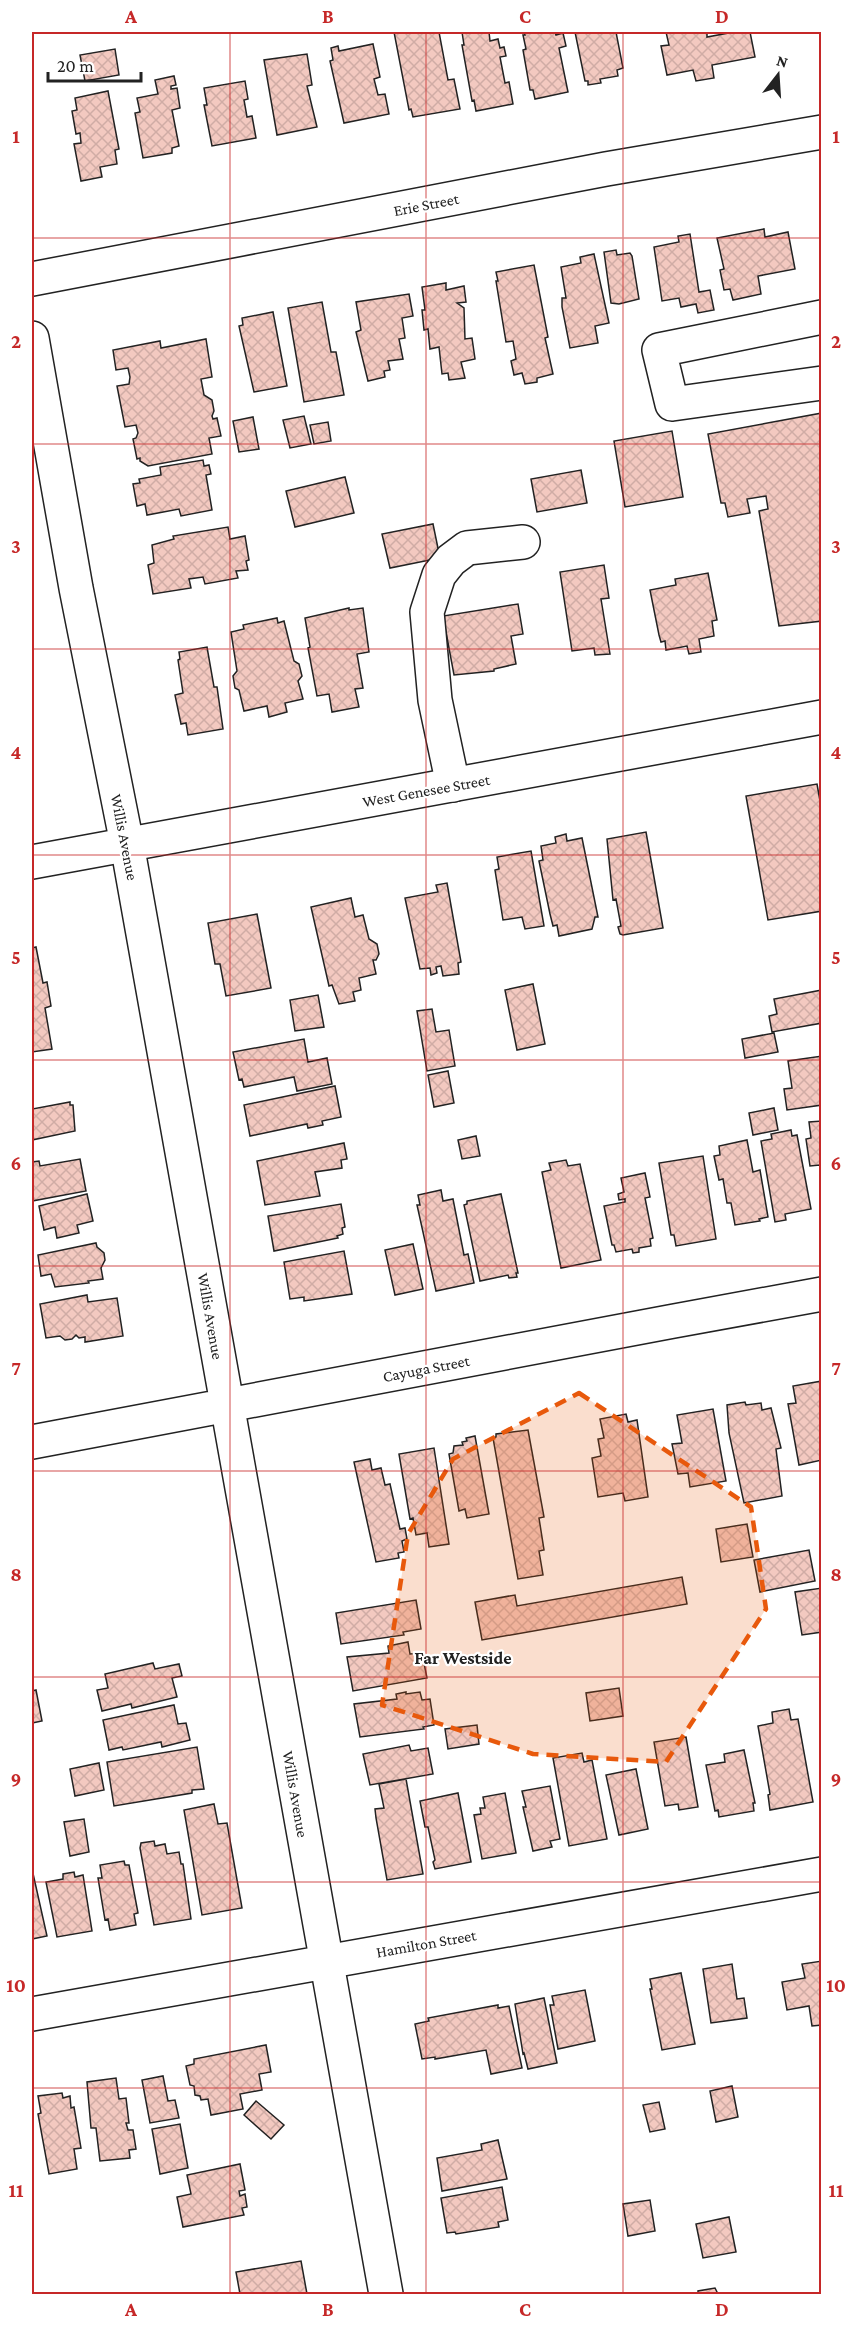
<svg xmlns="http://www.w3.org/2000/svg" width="853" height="2326" viewBox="0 0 853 2326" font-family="'Crimson Pro',serif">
	<defs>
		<pattern id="building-cross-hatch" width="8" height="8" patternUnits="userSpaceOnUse" patternTransform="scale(1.5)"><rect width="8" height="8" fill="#f3c9c0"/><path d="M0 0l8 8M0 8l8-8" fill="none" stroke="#d0aca5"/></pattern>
	</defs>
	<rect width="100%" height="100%" fill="#fff"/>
	<path fill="url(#building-cross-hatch)" stroke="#222" stroke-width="1.5" d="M394,32H439L448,80L454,79L460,109L413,117L411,109L409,110Z
		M462,32H489L490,41L498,39L500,48L504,47L506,56L500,57L505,83L509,82L513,104L476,111L474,100L472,101L462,45H464Z
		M524,32H555L556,35L563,33L566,46L559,48L568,92L535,99L533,90H530L523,50L526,49L523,35H525Z
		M575,32H616L623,68L617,70L618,76L600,79L601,83L588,85V81H585Z
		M666,32H707V37L734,32H750L755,57L712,65L714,78L696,81L693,70L667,75L661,46L669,45Z
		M373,44L380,77L374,79L378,95L385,94L389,114L344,123L330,61L333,60L331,48L338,46L339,51Z
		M115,49L119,75L85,81L80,55Z
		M307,54L312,85L307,86L317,127L277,135L264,60Z
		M174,76L176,85L171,86V89L177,88L180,108L172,110L179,146L172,148V153L143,158L135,113L140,112L137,98L158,94L155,80Z
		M245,81L248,99L244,100L247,117L252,116L256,138L212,146L204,105H207L204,88Z
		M108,91L119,149L115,150L117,164L100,167L102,177L81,181L74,144L81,143L80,133L76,134L72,111L77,110L75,98Z
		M764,229L765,237L788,232L795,269L758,276L761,294L733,300L730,289L724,290L720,270L724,269L717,238Z
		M690,234L699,292L710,290L714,310L698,313L696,304L681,307L679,298L662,301L654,247L679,242L678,236Z
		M616,250L617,255L630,253L632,256L639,299L619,304L611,303L604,252Z
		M594,254L609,323L595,326L598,343L570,348L562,307V298H566L561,267L581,263L580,257Z
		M534,265L548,337L545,338L553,374L537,378V382L525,384L522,373L514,375L511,361L516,359L513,341L506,342L496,281H498L496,272Z
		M446,283V290L464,286L466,302L457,303L464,308L465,339L472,338L475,359L461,362L465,378L449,380L448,373L442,374L439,347L430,349L428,329L424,330L422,310H425L422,287Z
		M409,294L413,316L402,318L405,338L399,339L403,359L388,361L390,370L384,371L385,377L368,381L356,332L361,330L356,302Z
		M322,302L331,352H336L344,395L304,402L288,308Z
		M273,312L287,386L254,392L239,326L243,325L242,318Z
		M206,339L212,377L201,379L204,395L212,400L214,411L212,416L213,419L217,418L221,436L209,438L212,454L148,466L140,461V458L137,459L133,439L136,438L138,433L136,425L125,427L117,386L129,384L130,377L128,368L116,370L113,350L160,341L161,348Z
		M822,413V621L779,626L759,511L768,509L766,496L747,499L750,513L728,517L725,503H721L708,434Z
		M304,416L311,444L290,448L283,420Z
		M253,417L259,449L239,452L233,421Z
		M328,422L331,441L314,444L310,425Z
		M672,431L683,497L625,507L614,441Z
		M203,460L204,466L209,465L211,474L206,475L212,510L181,516L179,509L147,515L145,504L137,506L133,484L140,483L139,479L161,475L160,467Z
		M581,470L587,503L537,512L531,479Z
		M345,477L354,513L295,527L286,491Z
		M433,524L440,558L390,568L382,534Z
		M228,527L230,539L245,536L249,560L246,561L248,570L236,571L238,578L205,584L203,577L189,579L191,588L153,594L148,565L154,563L152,545L174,539L173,536Z
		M604,565L609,598L601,599L610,654L595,655L594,648L572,651L560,572Z
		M708,573L717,620L712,621L714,636L699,639L701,652L689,654L687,646L666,650L665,641L661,642L659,635L650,590L676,585L675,579Z
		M518,604L523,634L511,636L516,664L494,669V671L454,675L443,616Z
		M349,608V610L363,608L369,652L357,654L363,688L355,689L359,707L332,712L329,694L317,696L308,648L310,647L305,618Z
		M277,618L278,623L284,621L294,661L299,664L302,676L298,681L303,699L285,703L287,712L269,717L267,706L244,711L239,690L235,688L233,676L237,671L231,632L244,629L243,625Z
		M207,647L214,687H217L223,729L188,735L186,723L181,724L175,695L183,693L178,660L180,659L179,652Z
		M817,784L822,812V911L768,920L746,796Z
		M646,832L663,928L623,935L620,934L618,927L621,926L616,899L613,900L607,839Z
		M566,834L567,841L582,838L598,917H595L592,929L559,936L557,925L553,926L550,914L539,861L543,860L541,846L556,843L555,837Z
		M531,851L544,926L525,929L522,917L503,920L495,870L499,869L497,857Z
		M447,883L461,962L458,963L459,974L443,976L441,966L436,967L437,973L431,975L430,968L420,969L405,898L438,892L436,885Z
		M351,898L355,917L363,915L369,939L377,944L379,954L376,960H373L376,974L359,978L361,990L353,992L355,1001L339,1004L332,985L329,986L311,907Z
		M257,914L271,988L226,996L220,964H215L208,923Z
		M36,947L43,983L47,982L51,1006L45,1008L52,1049L32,1052V948Z
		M533,984L545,1044L517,1050L505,990Z
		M822,990V1023L772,1032L769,1016L777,1014L774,999Z
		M318,995L324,1027L295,1031L290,1000Z
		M432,1009L436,1032L449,1030L455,1066L427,1071L417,1011Z
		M774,1033L778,1052L745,1058L742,1039Z
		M304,1039L308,1062L327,1058L332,1084L297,1091L294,1077L244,1087L242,1079L239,1080L233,1052Z
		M822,1056V1105L787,1110L784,1089L792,1088L788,1061Z
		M448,1071L454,1103L434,1107L428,1075Z
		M335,1086L341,1117L322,1121L323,1125L308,1128L307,1124L250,1136L244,1105Z
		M70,1102V1105H73L75,1131L32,1140V1109Z
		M774,1108L778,1130L753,1135L749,1113Z
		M822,1121V1178L820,1165L810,1166L806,1139L811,1138L809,1122Z
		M791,1130L792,1136L797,1135L811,1209L785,1214L786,1220L775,1222L761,1141L772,1139L771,1134Z
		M476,1136L480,1156L462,1159L458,1140Z
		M747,1140L753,1172L760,1170L768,1217L759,1219L760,1221L735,1225L731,1203H727L723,1179L719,1180L714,1156L720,1155L719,1146Z
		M344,1143L347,1159L341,1160L342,1168L315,1172L320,1196L265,1205L257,1161Z
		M703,1156L716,1239L676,1246L674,1235H671L659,1163Z
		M80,1159L86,1191L32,1201V1162L39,1161L40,1166Z
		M566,1160L568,1166L580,1164L601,1260L561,1268L542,1172L551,1170L549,1163Z
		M645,1173L650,1197L645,1198L653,1238L650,1239L651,1246L639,1248V1252L633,1253L632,1249L616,1252L614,1245H612L604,1206L625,1202V1199L619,1200L618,1194L624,1192L621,1178Z
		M441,1190L443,1201L453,1199L464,1255L468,1254L474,1283L436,1291L417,1205H420L418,1195Z
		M87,1194L93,1221L77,1225L79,1233L57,1238L55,1227L44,1230L39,1206Z
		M501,1194L518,1273H516L517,1277L509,1278L508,1275L480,1281L464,1205L467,1204V1201Z
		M341,1204L345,1227L342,1228L343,1234L337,1236L338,1238L274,1251L268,1216Z
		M96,1243L97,1247L104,1253L105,1260L101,1268L103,1279L88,1281L89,1283L55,1287L51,1274L41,1276L38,1255Z
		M413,1244L423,1289L395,1295L385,1250Z
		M344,1251L352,1294L304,1301V1297L290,1299L284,1262Z
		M87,1295L88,1302L117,1298L123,1336L85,1342V1337L79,1338L76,1335L72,1339L65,1340L60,1336L46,1338L40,1304Z
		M822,1381V1460L799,1465L788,1404L796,1403L793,1386Z
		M745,1402L746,1405L761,1403L762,1410L771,1408L781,1448L776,1449L782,1496L744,1503L729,1433L727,1405Z
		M713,1409L726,1481L690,1487L688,1473L678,1474L672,1444L682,1443L677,1415Z
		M626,1414L628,1422L637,1420L648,1497L625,1501L623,1493L598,1497L592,1458L601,1456L598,1439L604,1438L600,1419Z
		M528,1430L544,1517L539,1518L544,1550L539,1551L543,1575L518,1579L493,1438L496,1437V1434Z
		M475,1436L489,1514L467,1518L465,1509L459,1511L449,1454L453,1453L454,1446L463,1445L462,1442L467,1441L466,1438Z
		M434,1448L449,1544L429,1547L427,1533L416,1535L413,1518L410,1519L399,1454Z
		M370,1459L372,1470L381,1468L385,1485L390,1484L400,1529L405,1528L407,1539L402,1541L404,1552L398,1553L399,1558L376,1562L354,1462Z
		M747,1524L753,1557L721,1562L716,1529Z
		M809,1550L815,1581L760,1592L754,1560Z
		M682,1577L687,1604L482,1640L475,1602L515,1595L517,1606Z
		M822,1588V1632L802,1635L795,1592Z
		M416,1600L421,1629L403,1632L404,1635L341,1644L336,1613Z
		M408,1642L410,1654L422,1653L427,1678L353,1691L347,1657L389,1653L388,1646Z
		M153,1663L155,1669L179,1664L182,1676L172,1678L177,1697L132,1708L131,1704L102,1711L97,1690L108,1688L105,1674Z
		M619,1688L623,1716L590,1721L586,1693Z
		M36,1690L42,1721L32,1723V1691Z
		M406,1692V1694L420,1692L422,1700L430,1699L434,1725L423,1727L424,1729L360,1737L354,1704L397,1699L396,1694Z
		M174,1705L178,1724L186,1723L190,1740L162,1747L161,1742L123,1750L122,1747L109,1750L103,1720Z
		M789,1709L791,1720L798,1719L813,1802L770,1810L768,1795L770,1794L758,1726L773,1723L772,1712Z
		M477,1725L479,1744L448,1749L445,1729Z
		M686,1737L698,1807L679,1810L678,1804L665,1806L654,1742Z
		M409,1745L411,1751L428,1748L433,1774L370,1785L363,1754Z
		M197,1747L204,1789L192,1790V1793L114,1806L107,1762Z
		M744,1750L755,1803H753L754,1811L719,1817L718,1810L715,1811L706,1765L725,1762L724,1754Z
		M582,1753L584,1762L592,1760L607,1839L569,1846L553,1758Z
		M99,1763L104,1790L75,1796L70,1769Z
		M636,1769L648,1829L619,1835L606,1775Z
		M406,1779L423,1874L387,1880L376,1818L375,1809L384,1808L379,1784Z
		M550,1786L560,1839L550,1841L552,1847L533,1851L523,1807H526L522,1791Z
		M458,1793L471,1862L435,1869L433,1862L435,1860L428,1827H425L420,1801Z
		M505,1793L516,1853L482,1859L474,1815L481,1814L480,1808H485L483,1797Z
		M214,1804L218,1824L227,1823L242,1908L202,1915L184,1810Z
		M84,1819L89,1852L70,1856L64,1822Z
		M154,1841L155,1846L165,1844L167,1854L179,1852L181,1864H183L191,1919L154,1925L140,1848L141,1843Z
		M124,1861L125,1865H129L138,1913L134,1914L136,1925L110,1930L108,1919L105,1920L98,1878H102L100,1865Z
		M32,1869L47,1936L32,1939Z
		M74,1872L75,1877L83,1875L92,1931L57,1937L46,1882L63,1879V1874Z
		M822,1961V2025L812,2026L809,2006L787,2010L782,1982L805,1978L802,1964Z
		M732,1964L737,1999L744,1998L747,2018L711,2023L703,1969Z
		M681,1973L695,2044L662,2050L650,1989H652L650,1979Z
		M585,1990L595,2041L558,2049L550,2005H554L552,1996Z
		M544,1998L557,2063L528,2069L524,2053L523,2054L515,2004Z
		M498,2005V2008L509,2006L522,2068L491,2074L486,2050L435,2059V2057L422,2059L415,2024L429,2021L428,2018Z
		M266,2045L271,2072L259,2074L262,2090L240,2094L243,2109L211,2115L208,2099L201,2100L200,2096L195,2095L194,2086L190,2085L186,2066L194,2064V2059Z
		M163,2076L168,2101L175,2100L179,2118L150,2123L142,2080Z
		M116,2078L119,2099L126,2098L129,2123H126L128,2130H133L136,2149L129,2150L130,2158L100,2161L96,2128H91L87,2082Z
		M732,2086L738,2117L716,2122L710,2091Z
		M62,2093L63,2098L70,2096L71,2108L74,2107L81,2148L74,2149L77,2169L49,2174L38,2114L41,2113L38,2096Z
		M256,2101L284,2125L271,2139L244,2115Z
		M659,2102L665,2129L650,2132L643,2105Z
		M180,2124L188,2168L160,2174L152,2129Z
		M498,2140L507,2179L442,2191L437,2158L482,2150L481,2144Z
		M240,2164L245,2190L239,2191L240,2196L245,2194L247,2207L242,2208L244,2215L183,2227L177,2197L191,2194L187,2175Z
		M502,2187L508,2220L498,2222L499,2227L456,2234L455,2232L447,2233L441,2198Z
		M650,2200L655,2231L628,2236L623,2204Z
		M729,2217L736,2252L703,2258L696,2224Z
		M301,2261L307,2294H240L236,2272Z
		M715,2288L718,2294H698V2291Z"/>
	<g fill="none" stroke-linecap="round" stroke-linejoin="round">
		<g stroke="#222" stroke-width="36">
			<path id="minor" d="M32,279L606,169L822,132
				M822,317L659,350L672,404L822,383
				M32,338L76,588L127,844L386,2294
				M453,785L435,700L427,612L439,575L451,560L467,548L523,542
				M32,1442C295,1395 558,1341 822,1294
				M32,2014L822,1874"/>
		</g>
		<g stroke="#222" stroke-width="36">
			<path id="major" d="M32,862L822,717"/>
		</g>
		<use href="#minor" stroke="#fff" stroke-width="33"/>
		<use href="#major" stroke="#fff" stroke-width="33"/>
	</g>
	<path fill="#e8590c" fill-opacity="0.2" stroke="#e8590c" stroke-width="4.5" stroke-dasharray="12 8" stroke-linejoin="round" d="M579,1393L751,1507L766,1609L666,1762L533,1754L382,1705L408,1534L453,1459Z"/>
	<path fill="none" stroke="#c62828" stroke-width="1.5" stroke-opacity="0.55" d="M230,32V2294M426,32V2294M623,32V2294M32,238H822M32,444H822M32,649H822M32,855H822M32,1060H822M32,1266H822M32,1471H822M32,1677H822M32,1882H822M32,2088H822"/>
	<g text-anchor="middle" stroke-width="4.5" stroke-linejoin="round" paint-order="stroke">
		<g font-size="16" fill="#222" stroke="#fff">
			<text transform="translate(426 204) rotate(-11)" y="6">Erie Street</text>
			<text transform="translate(426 790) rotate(-10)" y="6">West Genesee Street</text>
			<text transform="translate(125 837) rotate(79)" y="6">Willis Avenue</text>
			<text transform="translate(211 1316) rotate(80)" y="6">Willis Avenue</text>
			<text transform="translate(426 1368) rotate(-11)" y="6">Cayuga Street</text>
			<text transform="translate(296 1794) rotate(80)" y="6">Willis Avenue</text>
			<text transform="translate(426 1943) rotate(-10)" y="6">Hamilton Street</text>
		</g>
		<g font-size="18" font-weight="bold" fill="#222" stroke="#fff">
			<text x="463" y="1664">Far Westside</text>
		</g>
	</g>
	<rect width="853" height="2326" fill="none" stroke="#ffffff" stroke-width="66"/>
	<g transform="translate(778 75) rotate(17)" stroke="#ffffff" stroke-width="4.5" paint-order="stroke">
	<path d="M0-4.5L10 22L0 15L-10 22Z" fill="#222222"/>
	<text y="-9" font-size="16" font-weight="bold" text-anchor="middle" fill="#222222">N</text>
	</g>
	<path d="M48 72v9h93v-9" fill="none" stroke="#222222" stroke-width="3"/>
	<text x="57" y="72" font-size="18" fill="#222222" stroke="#ffffff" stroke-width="4.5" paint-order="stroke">20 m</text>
	<rect x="33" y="33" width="787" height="2260" fill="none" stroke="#c62828" stroke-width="2"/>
	<g font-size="20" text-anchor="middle" font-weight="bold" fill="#c62828">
		<text x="131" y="23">A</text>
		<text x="328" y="23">B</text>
		<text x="525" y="23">C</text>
		<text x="722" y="23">D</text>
		<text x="16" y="143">1</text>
		<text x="836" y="143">1</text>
		<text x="16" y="348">2</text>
		<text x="836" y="348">2</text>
		<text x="16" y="553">3</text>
		<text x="836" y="553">3</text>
		<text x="16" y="759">4</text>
		<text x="836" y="759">4</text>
		<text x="16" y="964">5</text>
		<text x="836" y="964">5</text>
		<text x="16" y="1170">6</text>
		<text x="836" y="1170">6</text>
		<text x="16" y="1375">7</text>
		<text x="836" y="1375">7</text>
		<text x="16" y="1581">8</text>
		<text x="836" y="1581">8</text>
		<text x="16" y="1786">9</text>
		<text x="836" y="1786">9</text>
		<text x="16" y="1992">10</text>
		<text x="836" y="1992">10</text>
		<text x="16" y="2197">11</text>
		<text x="836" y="2197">11</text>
		<text x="131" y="2316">A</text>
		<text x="328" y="2316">B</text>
		<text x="525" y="2316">C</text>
		<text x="722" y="2316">D</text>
	</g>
</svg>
